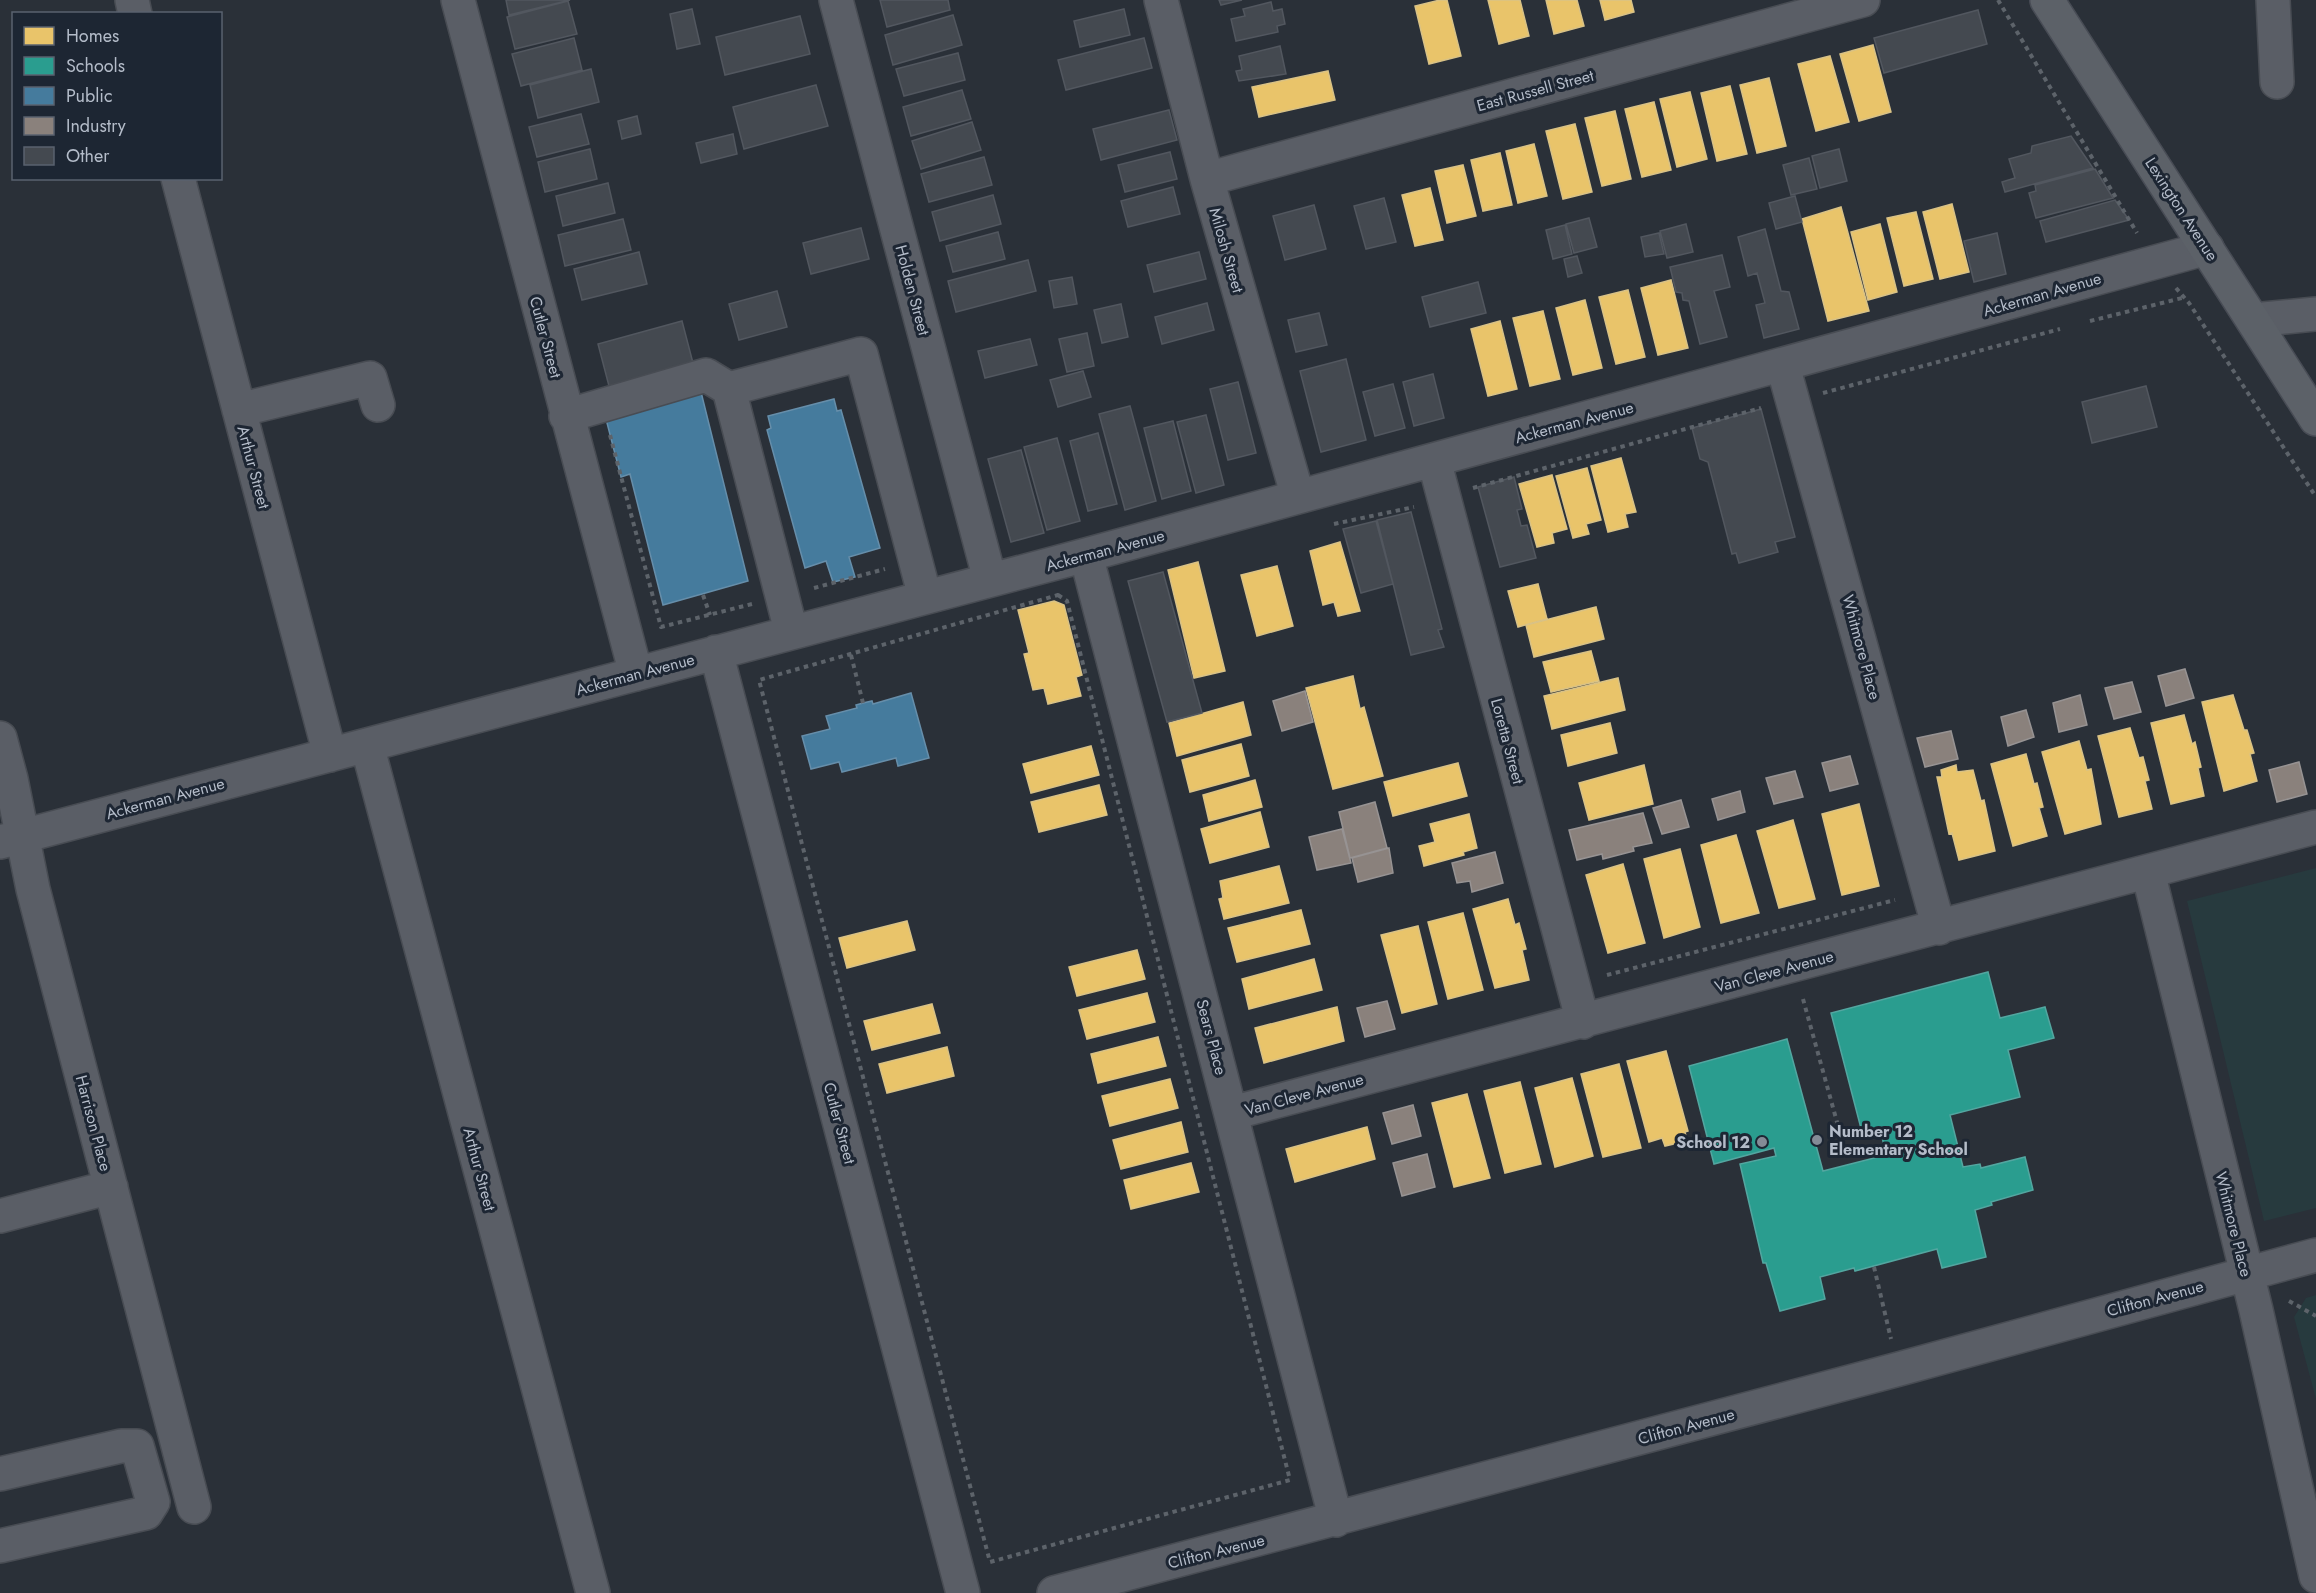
<svg xmlns="http://www.w3.org/2000/svg" width="2316" height="1593" viewBox="0 0 2316 1593" font-family="Jost,sans-serif">
	<rect width="100%" height="100%" fill="#2a3038"/>
	<path fill="#273a3e" d="M2316,868V1208L2264,1221L2187,901Z
		M2316,1295V1399L2294,1317L2306,1298Z"/>
	<path fill="#e9c46a" stroke="#d9c286" stroke-width="1.5" d="M1440,0H1447L1461,56L1429,64L1415,6Z
		M1488,0H1520L1529,36L1499,44Z
		M1546,0H1577L1584,26L1554,34Z
		M1600,0H1631L1634,12L1605,20Z
		M1873,45L1891,112L1859,121L1840,54Z
		M1830,56L1849,122L1816,131L1798,64Z
		M1328,71L1335,100L1259,117L1252,87Z
		M1769,78L1786,146L1757,153L1740,85Z
		M1730,86L1747,154L1717,161L1701,93Z
		M1690,92L1707,159L1677,167L1660,99Z
		M1654,102L1671,170L1642,177L1625,109Z
		M1615,111L1631,179L1602,186L1585,118Z
		M1575,124L1592,192L1563,199L1546,131Z
		M1534,144L1547,196L1518,203L1506,151Z
		M1500,153L1512,205L1483,211L1471,160Z
		M1463,165L1476,216L1447,223L1435,171Z
		M1430,188L1443,240L1415,246L1402,195Z
		M1952,204L1969,272L1940,279L1923,212Z
		M1841,207L1869,311L1828,321L1802,219Z
		M1916,212L1933,279L1904,286L1887,218Z
		M1880,224L1897,292L1868,300L1851,232Z
		M1671,280L1688,348L1658,355L1641,288Z
		M1628,290L1645,357L1616,364L1599,297Z
		M1585,300L1602,368L1573,375L1556,308Z
		M1543,311L1560,379L1530,386L1513,318Z
		M1500,321L1517,389L1488,396L1471,329Z
		M1621,458L1636,512L1625,514L1628,527L1608,532L1591,466Z
		M1587,468L1601,520L1586,524L1589,534L1573,538L1556,476Z
		M1552,475L1567,529L1552,533L1554,543L1537,547L1519,484Z
		M1340,542L1360,611L1338,616L1334,602L1323,605L1310,551Z
		M1198,562L1225,671L1194,678L1168,570Z
		M1277,566L1293,626L1257,636L1241,575Z
		M1538,584L1547,619L1518,627L1508,591Z
		M1054,601L1064,605L1082,675L1076,677L1081,696L1048,704L1044,688L1033,690L1024,654L1029,653L1018,610Z
		M1596,607L1604,639L1534,657L1526,625Z
		M1591,651L1599,681L1551,692L1543,662Z
		M1353,676L1360,709L1364,707L1383,776L1333,789L1306,688Z
		M1618,678L1625,710L1552,729L1544,696Z
		M2233,695L2244,730H2247L2254,753L2250,754L2257,781L2224,791L2202,702Z
		M1243,702L1251,735L1177,756L1169,723Z
		M2184,715L2192,744L2195,742L2201,767L2198,768L2204,796L2171,804L2151,723Z
		M1610,723L1617,753L1568,766L1561,735Z
		M2130,728L2139,758L2143,757L2149,780L2145,781L2152,809L2119,817L2098,736Z
		M2079,741L2087,770L2091,769L2101,824L2065,834L2042,752Z
		M1241,744L1249,776L1190,792L1182,760Z
		M1091,746L1099,775L1031,793L1023,764Z
		M2026,754L2034,784L2037,783L2043,807L2039,808L2047,836L2013,846L1991,764Z
		M1458,763L1467,796L1393,816L1384,782Z
		M1644,765L1653,804L1589,820L1579,783Z
		M1956,765L1957,772L1973,770L1981,801L1984,800L1995,851L1959,860L1952,833L1949,834L1937,777H1942L1941,770Z
		M1255,780L1262,807L1209,821L1203,795Z
		M1099,785L1107,815L1039,832L1031,802Z
		M1859,804L1879,886L1842,895L1822,814Z
		M1260,812L1269,847L1210,863L1201,829Z
		M1469,814L1477,848L1463,852L1464,855L1424,866L1419,846L1435,842L1430,824Z
		M1793,820L1815,899L1779,908L1757,831Z
		M1736,835L1759,913L1721,923L1701,845Z
		M1680,849L1700,927L1664,938L1644,859Z
		M1623,864L1645,943L1608,953L1586,875Z
		M1279,866L1289,903L1224,919L1219,899L1223,898L1220,881Z
		M1508,899L1515,925L1519,923L1526,949L1522,950L1529,980L1495,988L1473,909Z
		M1301,910L1310,944L1237,962L1228,928Z
		M1463,913L1483,990L1448,999L1428,922Z
		M907,921L915,950L847,968L839,938Z
		M1418,926L1437,1004L1402,1013L1381,935Z
		M1137,950L1145,979L1077,996L1069,967Z
		M1314,959L1322,990L1249,1009L1242,979Z
		M1147,993L1155,1022L1087,1039L1079,1010Z
		M932,1004L940,1033L872,1050L864,1021Z
		M1337,1007L1344,1041L1264,1063L1255,1028Z
		M1158,1037L1166,1066L1098,1083L1091,1054Z
		M947,1047L954,1076L887,1093L879,1064Z
		M1666,1051L1688,1131L1685,1132L1687,1141L1665,1146L1662,1138L1649,1142L1627,1061Z
		M1619,1064L1641,1148L1603,1157L1581,1074Z
		M1572,1078L1593,1156L1555,1167L1535,1088Z
		M1170,1079L1178,1108L1110,1126L1102,1096Z
		M1520,1082L1541,1164L1505,1173L1484,1091Z
		M1467,1094L1490,1178L1454,1187L1432,1103Z
		M1181,1122L1188,1152L1121,1169L1113,1140Z
		M1367,1127L1375,1159L1295,1182L1286,1149Z
		M1191,1163L1199,1192L1131,1209L1124,1180Z"/>
	<path fill="#2a9d8f" stroke="#53a6a0" stroke-width="1.5" d="M1988,972L2000,1018L2045,1007L2054,1038L2008,1050L2020,1097L1950,1115L1963,1167L1980,1164L1981,1168L2025,1157L2033,1190L1991,1202L1992,1205L1975,1210L1986,1257L1942,1268L1937,1249L1855,1271L1854,1268L1820,1277L1825,1299L1780,1311L1766,1263H1763L1740,1164L1776,1156L1774,1148L1714,1164L1689,1066L1787,1039L1823,1171L1886,1155L1881,1132L1863,1136L1831,1013Z"/>
	<path fill="#457b9d" stroke="#668eaa" stroke-width="1.5" d="M701,392L748,581L663,605L630,474L621,477L606,419Z
		M834,399L837,411L841,410L880,548L849,557L855,577L833,582L826,561L805,568L767,430L771,428L768,416Z
		M911,693L929,758L898,766L896,758L842,772L839,762L811,769L802,736L830,729L826,716L857,708L856,705L863,703L872,701L873,704Z"/>
	<path fill="#8a817c" stroke="#979393" stroke-width="1.5" d="M2185,669L2194,698L2166,706L2158,676Z
		M2132,682L2141,712L2114,719L2105,688Z
		M1305,691L1313,722L1282,731L1273,701Z
		M2080,695L2087,725L2059,732L2053,703Z
		M2026,710L2034,737L2008,746L2001,717Z
		M1951,731L1958,759L1925,767L1917,738Z
		M1850,756L1858,784L1830,791L1822,763Z
		M2299,762L2307,794L2277,802L2269,770Z
		M1795,771L1803,797L1774,804L1766,778Z
		M1740,791L1745,812L1718,820L1712,799Z
		M1681,800L1689,827L1662,834L1653,808Z
		M1375,802L1387,848L1350,858L1339,812Z
		M1643,813L1652,843L1633,847L1634,851L1603,859L1602,854L1577,860L1569,830Z
		M1342,829L1351,863L1317,870L1309,837Z
		M1389,848L1393,873L1358,882L1352,858Z
		M1495,852L1503,883L1472,892L1470,881L1457,883L1452,863Z
		M1387,1001L1395,1029L1365,1037L1357,1008Z
		M1413,1105L1421,1136L1392,1144L1383,1113Z
		M1427,1154L1435,1187L1402,1196L1393,1163Z"/>
	<path fill="#444950" stroke="#52575f" stroke-width="1.5" d="M506,0H570L509,15Z
		M880,0H948L950,10L887,27Z
		M1219,0H1242L1221,5Z
		M568,1L577,34L515,49L507,17Z
		M1271,2L1273,11L1282,9L1285,24L1277,26L1278,32L1236,41L1231,19L1245,16L1243,9Z
		M692,9L700,44L677,49L670,14Z
		M1124,9L1130,35L1080,47L1074,21Z
		M1978,10L1987,44L1884,73L1874,38Z
		M953,15L962,45L893,65L885,35Z
		M800,16L810,54L725,75L716,37Z
		M574,38L582,70L521,86L512,54Z
		M1144,38L1152,68L1066,90L1058,60Z
		M1280,46L1286,74L1239,81L1236,71L1242,70L1239,56Z
		M958,53L965,80L904,96L896,69Z
		M591,69L599,102L538,118L530,85Z
		M816,85L828,126L744,149L733,107Z
		M962,90L971,119L911,136L903,107Z
		M1169,110L1177,140L1101,160L1093,129Z
		M581,114L589,144L537,157L529,127Z
		M637,116L641,134L622,139L618,121Z
		M972,122L981,150L921,169L912,141Z
		M733,134L737,154L701,163L696,143Z
		M2071,136L2093,168L2005,192L2002,182L2015,178L2009,159L2031,153L2032,146Z
		M590,149L597,179L545,192L538,162Z
		M1839,149L1847,181L1820,188L1812,156Z
		M1170,152L1177,179L1125,192L1118,165Z
		M984,157L992,185L929,202L921,174Z
		M1809,158L1817,189L1791,195L1783,165Z
		M2095,169L2113,198L2036,218L2029,193L2036,191L2035,185Z
		M608,183L615,213L563,226L556,196Z
		M1173,187L1180,214L1128,227L1121,201Z
		M993,195L1001,224L940,241L932,212Z
		M1795,196L1802,222L1776,229L1769,203Z
		M1384,198L1396,242L1366,249L1354,206Z
		M2115,200L2129,220L2046,242L2040,221Z
		M1314,205L1326,249L1285,260L1273,216Z
		M1589,218L1597,247L1574,253L1566,224Z
		M623,219L631,250L565,266L558,235Z
		M1686,224L1693,252L1667,258L1660,231Z
		M1565,225L1572,254L1553,259L1546,230Z
		M861,228L869,259L811,274L803,243Z
		M1765,229L1781,291L1789,292L1799,329L1764,338L1756,305L1765,303L1757,273L1748,276L1738,237Z
		M998,232L1005,259L953,272L946,246Z
		M1659,233L1664,254L1645,257L1641,237Z
		M1997,233L2006,274L1974,282L1964,241Z
		M639,252L647,284L582,300L574,269Z
		M1199,252L1206,279L1154,292L1147,265Z
		M1722,255L1730,287L1714,291L1727,337L1700,344L1689,301L1683,300L1682,293L1676,292L1670,267Z
		M1577,256L1582,273L1568,277L1564,259Z
		M1028,260L1036,291L956,312L948,281Z
		M1072,277L1077,304L1054,308L1049,281Z
		M1478,282L1486,313L1430,327L1422,297Z
		M777,291L787,327L739,340L729,304Z
		M1207,303L1214,330L1162,344L1155,317Z
		M1121,304L1128,337L1102,343L1094,310Z
		M1319,313L1327,345L1296,352L1288,320Z
		M682,321L693,363L609,386L598,344Z
		M1087,333L1094,366L1067,372L1059,339Z
		M1030,339L1037,365L985,378L978,351Z
		M1346,359L1366,440L1321,452L1300,371Z
		M1083,371L1091,397L1058,407L1050,380Z
		M1433,374L1444,418L1414,426L1403,382Z
		M1238,382L1256,453L1228,460L1210,389Z
		M1393,384L1405,428L1375,436L1363,392Z
		M2146,386L2157,427L2092,443L2082,402Z
		M1130,406L1156,501L1125,510L1099,414Z
		M1761,409L1795,537L1775,542L1778,552L1739,563L1736,553L1732,554L1708,462L1700,459L1692,428Z
		M1206,415L1224,485L1196,493L1177,422Z
		M1173,421L1191,491L1162,499L1144,428Z
		M1098,433L1117,504L1088,511L1070,441Z
		M1057,438L1080,521L1047,530L1024,447Z
		M1021,450L1044,533L1011,542L988,459Z
		M1514,477L1522,509L1517,510L1521,526L1527,525L1536,558L1500,567L1478,487Z
		M1411,512L1442,629L1438,630L1444,647L1411,655L1377,520Z
		M1376,521L1393,584L1361,593L1343,529Z
		M1163,572L1202,713L1167,722L1128,581Z"/>
	<g fill="none" stroke-linecap="round" stroke-linejoin="round">
		<g stroke="#484c53" stroke-width="36">
			<path id="minor" d="M132,0L135,14
				M458,0L636,674
				M836,0L990,580
				M1161,0L1207,179L1298,497
				M2273,0L2277,82
				M178,178L330,755
				M1207,179L1863,0
				M2253,320L2316,314
				M1783,366L1939,928
				M729,389L861,354L925,597
				M239,410L370,378L378,405
				M566,416L706,375L729,389L791,631
				M1434,460L1583,1022
				M1086,555L1336,1520
				M716,652L963,1593
				M0,738L11,779L33,889L194,1507
				M367,745L593,1593
				M0,842L1086,555L2207,248
				M2148,872L2256,1310L2316,1576
				M1232,1113L2316,827
				M0,1216L111,1187
				M0,1474L121,1446H137L153,1502L146,1513L0,1546
				M1054,1593L1899,1369L2316,1255"/>
		</g>
		<g stroke="#484c55" stroke-width="36">
			<path id="major" d="M2047,0L2316,419"/>
		</g>
		<path stroke="#5d636a" stroke-width="4" stroke-dasharray="4.5 4.5" stroke-linecap="butt" d="M1998,0L2137,233
			M2176,288L2189,303L2316,497
			M2090,321L2182,298
			M1823,393L2060,329
			M610,435L661,627L752,604
			M1473,488L1761,408
			M1334,524L1414,507
			M814,588L885,569
			M703,595L710,615
			M1058,595L1067,601L1290,1480L990,1562L759,680Z
			M851,655L863,703
			M1607,975L1895,900
			M1803,999L1845,1151
			M1874,1267L1891,1339
			M2289,1301L2316,1316"/>
		<use href="#minor" stroke="#5a5e66" stroke-width="33"/>
		<use href="#major" stroke="#5c6168" stroke-width="33"/>
	</g>
	<g fill="#848b96" stroke="#1d2633" stroke-width="2">
		<circle cx="1817" cy="1140" r="6"/>
		<circle cx="1762" cy="1142" r="6"/>
	</g>
	<g text-anchor="middle" stroke-width="6" stroke-linejoin="round" paint-order="stroke">
		<g font-size="16" fill="#b4bcc9" stroke="#1d2633">
			<text transform="translate(1535 90) rotate(-15)" y="6">East Russell Street</text>
			<text transform="translate(2182 209) rotate(57)" y="6">Lexington Avenue</text>
			<text transform="translate(1227 250) rotate(74)" y="6">Milosh Street</text>
			<text transform="translate(913 290) rotate(75)" y="6">Holden Street</text>
			<text transform="translate(2042 294) rotate(-16)" y="6">Ackerman Avenue</text>
			<text transform="translate(546 337) rotate(75)" y="6">Cutler Street</text>
			<text transform="translate(1574 422) rotate(-15)" y="6">Ackerman Avenue</text>
			<text transform="translate(254 467) rotate(75)" y="6">Arthur Street</text>
			<text transform="translate(1105 550) rotate(-15)" y="6">Ackerman Avenue</text>
			<text transform="translate(1862 647) rotate(75)" y="6">Whitmore Place</text>
			<text transform="translate(635 674) rotate(-15)" y="6">Ackerman Avenue</text>
			<text transform="translate(1508 741) rotate(75)" y="6">Loretta Street</text>
			<text transform="translate(165 798) rotate(-15)" y="6">Ackerman Avenue</text>
			<text transform="translate(1774 971) rotate(-15)" y="6">Van Cleve Avenue</text>
			<text transform="translate(1212 1037) rotate(75)" y="6">Sears Place</text>
			<text transform="translate(1304 1094) rotate(-15)" y="6">Van Cleve Avenue</text>
			<text transform="translate(94 1123) rotate(75)" y="6">Harrison Place</text>
			<text transform="translate(840 1123) rotate(75)" y="6">Cutler Street</text>
			<text transform="translate(480 1169) rotate(75)" y="6">Arthur Street</text>
			<text transform="translate(2234 1224) rotate(76)" y="6">Whitmore Place</text>
			<text transform="translate(2155 1298) rotate(-15)" y="6">Clifton Avenue</text>
			<text transform="translate(1686 1426) rotate(-15)" y="6">Clifton Avenue</text>
			<text transform="translate(1216 1551) rotate(-14)" y="6">Clifton Avenue</text>
		</g>
		<g font-size="16" font-weight="bold" fill="#b4bcc9" stroke="#1d2633" text-anchor="start">
			<text x="1829" y="1137">Number 12<tspan x="1829" dy="18">Elementary School</tspan></text>
			<text x="1750" y="1148" text-anchor="end">School 12</text>
		</g>
	</g>
	<rect x="12" y="12" width="210" height="168" fill="#1d2633" stroke="#59626f" stroke-width="1.5"/>
	<rect x="24" y="27" width="30" height="18" fill="#e9c46a" stroke="#59626f" stroke-width="1.5"/>
	<text x="66" y="42" font-size="18" fill="#b4bcc9">Homes</text>
	<rect x="24" y="57" width="30" height="18" fill="#2a9d8f" stroke="#59626f" stroke-width="1.5"/>
	<text x="66" y="72" font-size="18" fill="#b4bcc9">Schools</text>
	<rect x="24" y="87" width="30" height="18" fill="#457b9d" stroke="#59626f" stroke-width="1.5"/>
	<text x="66" y="102" font-size="18" fill="#b4bcc9">Public</text>
	<rect x="24" y="117" width="30" height="18" fill="#8a817c" stroke="#59626f" stroke-width="1.5"/>
	<text x="66" y="132" font-size="18" fill="#b4bcc9">Industry</text>
	<rect x="24" y="147" width="30" height="18" fill="#444950" stroke="#59626f" stroke-width="1.5"/>
	<text x="66" y="162" font-size="18" fill="#b4bcc9">Other</text>
</svg>
